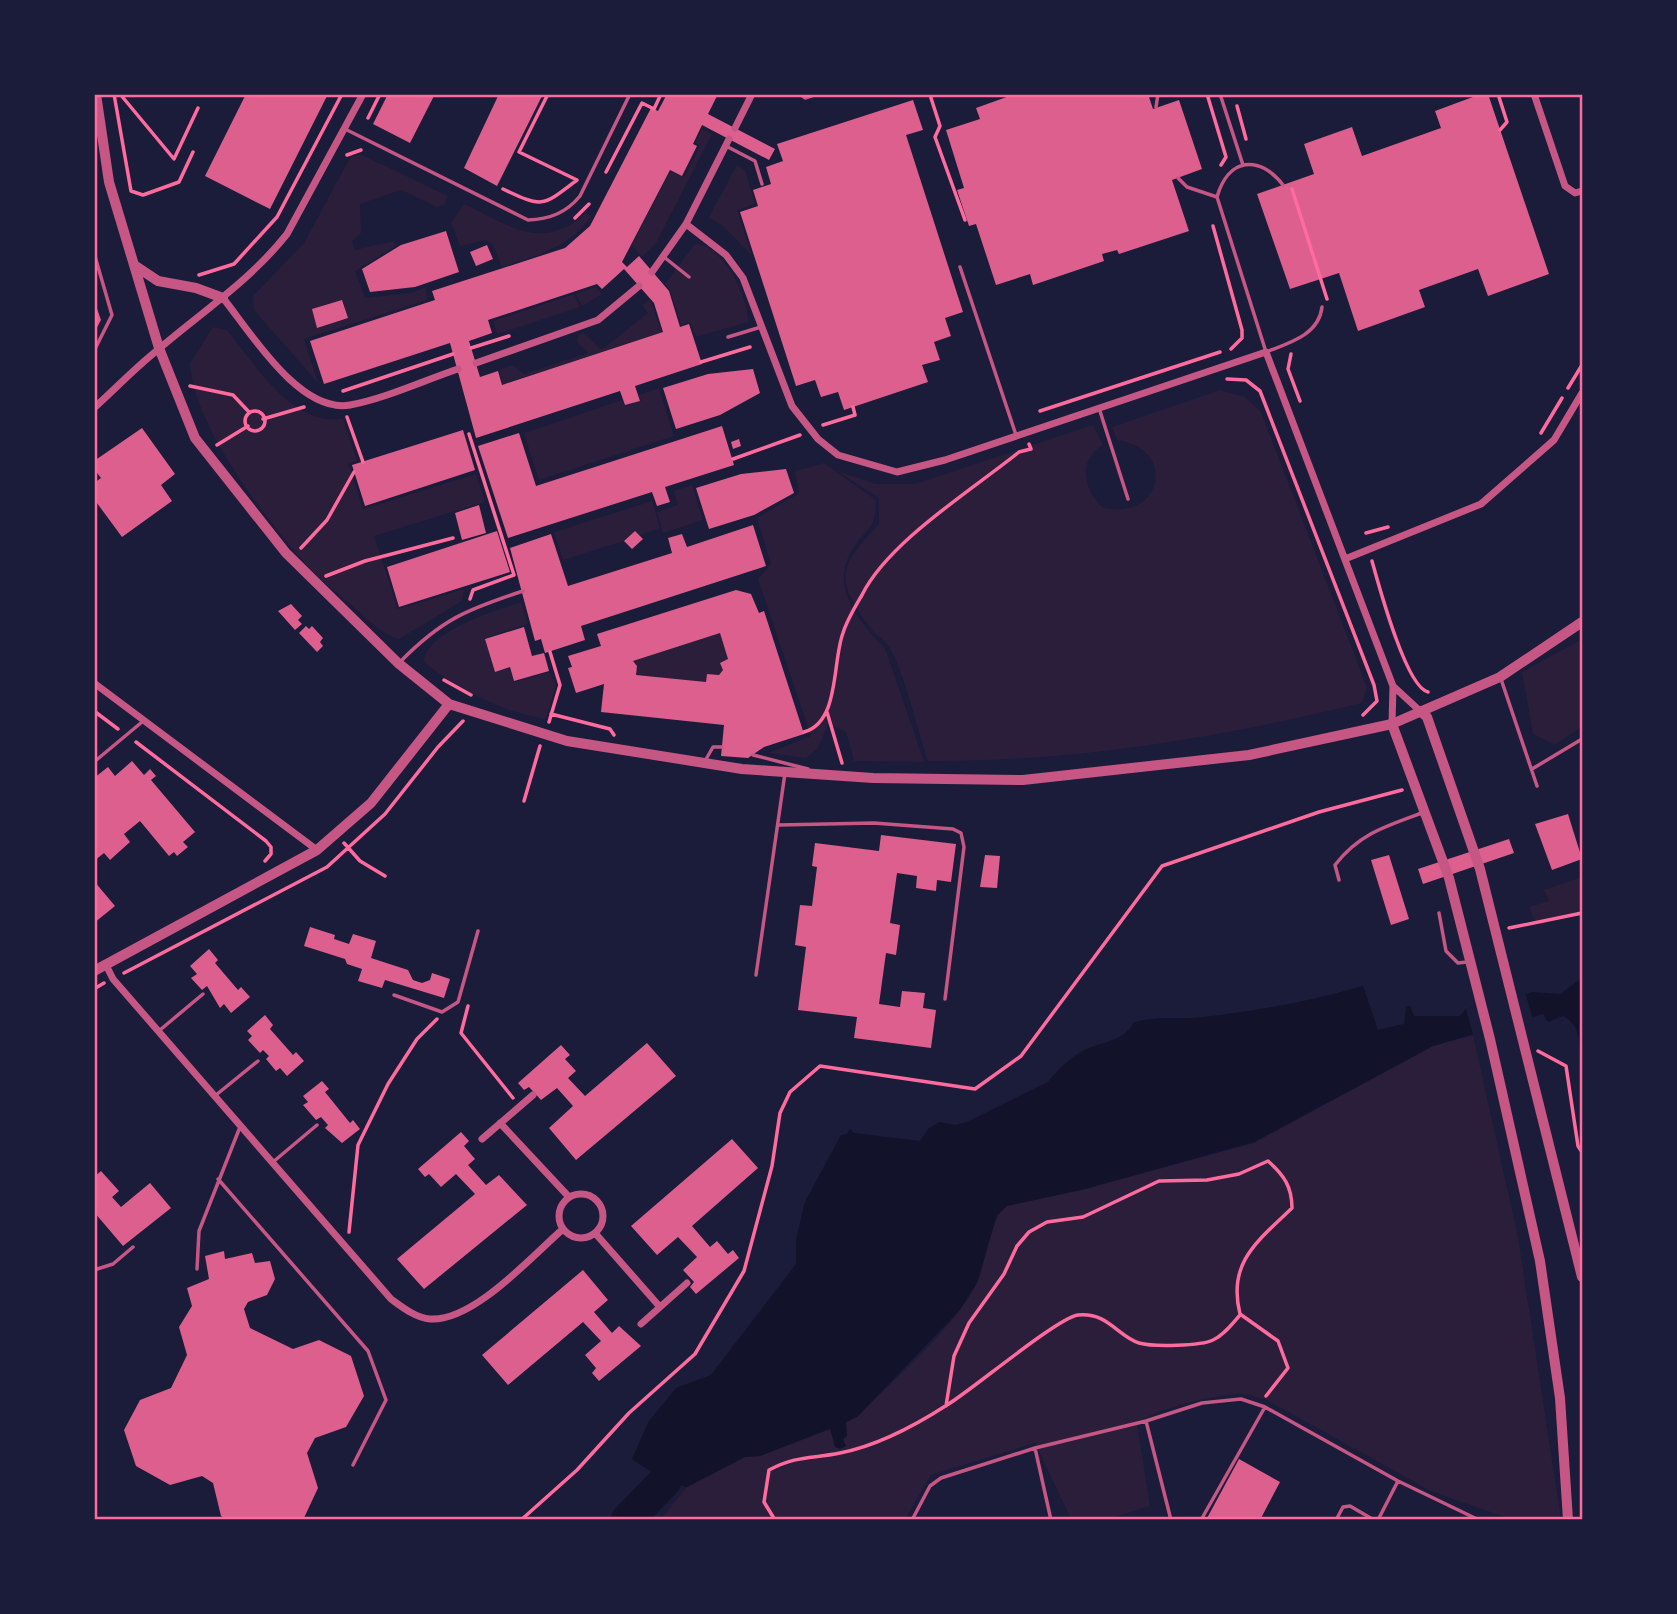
<svg xmlns="http://www.w3.org/2000/svg" width="1677" height="1614" viewBox="0 0 1677 1614" font-family="'Playfair Display',serif">
	<rect width="100%" height="100%" fill="#1b1b3a"/>
	<path fill="#2a1e3b" d="M702,129L712,134L656,243L642,257L632,245L670,171L684,177L700,146L695,142Z
		M360,154L448,196L445,204L437,207L401,190L360,204L361,233L352,241L354,250L394,241L396,246L355,271L365,298L411,293L426,287L427,300L304,339L318,383L254,310L253,296L304,243L345,167L351,157Z
		M737,165L745,170L755,204L737,210L752,256L724,227L709,217Z
		M464,204C509,225 541,253 586,213L591,216C570,248 535,256 502,267L493,245L486,240L460,246L451,223Z
		M695,244C723,244 749,298 748,322L696,337L690,322L681,325L670,290L665,284Z
		M596,287L602,294L582,306L576,294Z
		M574,294L580,307L497,334L493,321Z
		M650,299L662,332L503,384L499,370L513,365L524,374L588,353L577,342L579,334L584,333L600,349L604,348L648,313L642,305Z
		M213,327L227,330C257,366 290,425 343,419L357,461L348,464L363,509L476,474L485,502L374,536L398,609L464,589L462,601L399,639C382,635 368,619 355,608C342,597 327,586 314,573C271,527 193,427 190,363Z
		M659,388L674,436L539,480L524,433L622,400L625,406L641,401L639,395Z
		M1220,390L1245,397L1261,412L1367,687L1362,703C1219,738 1075,762 928,761C917,729 905,676 890,648C886,641 877,636 871,629C835,580 837,568 879,524V498L837,471L876,484H915L1093,425L1103,445C1077,460 1084,489 1102,507C1161,523 1179,449 1117,440L1112,427Z
		M824,463L876,500C875,531 870,524 854,547C828,586 858,621 885,648L924,762L854,761L846,732L828,724L818,748L806,758L768,753L811,736L758,579L771,564L757,518L799,493L795,471Z
		M692,485L703,520L663,533L657,512L678,505L674,491Z
		M652,501L660,528L639,535L635,531L624,541L563,560L554,532Z
		M521,602L528,624L485,638L494,672L510,668L514,682L549,672L556,684L546,719C502,712 458,690 424,662C426,631 496,611 521,602Z
		M720,633L728,659L721,663L723,670L719,675L707,674L706,682L636,675L637,666L633,661Z
		M1582,639V726L1555,745L1533,734L1522,672Z
		M1582,877V913L1535,922L1529,907L1549,901L1544,890Z
		M1473,1035L1518,1237L1561,1519H1510L1431,1491L1267,1400C1259,1398 1248,1394 1240,1394C1213,1395 1159,1408 1137,1423L1150,1506L1107,1519H1071L1035,1443L931,1475L905,1519L660,1520L687,1487L745,1457L760,1456L830,1428L843,1439L846,1422L857,1417C894,1379 952,1330 976,1285C989,1260 985,1224 1007,1206L1085,1189L1254,1143L1433,1046Z"/>
	<path fill="#12122b" d="M1582,978V1076C1577,1055 1586,1027 1563,1016L1548,1022L1543,1014L1433,1046L1254,1142L1085,1189L1007,1206L997,1215L977,1283L959,1311L857,1417L846,1422L847,1436L843,1439L846,1446L840,1449L835,1447L830,1429L760,1456L745,1457L687,1487L665,1481L632,1459L649,1421L676,1388L711,1375L796,1264V1239L805,1202L841,1135L847,1134L850,1129L854,1133L920,1141L928,1129L939,1122L955,1125L967,1122L1048,1082C1057,1070 1068,1060 1081,1052C1097,1042 1125,1042 1133,1023C1156,1015 1180,1020 1203,1017C1257,1011 1311,1001 1363,986L1378,1030L1404,1024L1406,1007L1410,1006L1414,1016H1460L1466,1009L1533,992L1560,994Z"/>
	<path fill="#1b1b3a" d="M1525,992L1534,1022L1474,1038L1466,1009Z"/>
	<g fill="none" stroke-linecap="round" stroke-linejoin="round">
		<path stroke="#12122b" stroke-width="33" d="M627,1520L665,1481"/>
	</g>
	<path fill="#dd5f8e" fill-rule="evenodd" d="M246,94H328L270,209L205,176Z
		M388,94H435L410,143L373,124Z
		M499,94H543L497,186L464,168Z
		M667,94H718L708,114L775,149L769,160L702,125L693,144L697,146L682,176L670,170L622,262L627,267L639,256L669,291L680,327L689,324L702,364L635,386L640,401L625,405L620,391L476,438L450,343L324,384L310,341L435,300L432,291L565,248L590,226L651,108L658,111ZM624,269L654,303L663,332L502,385L498,371L480,377L469,341L492,333L488,320L597,284L602,289Z
		M1015,94H1148L1153,109L1179,100L1202,169L1172,180L1189,231L1119,254L1117,250L1102,254L1104,261L1033,285L1030,274L996,285L976,224L969,226L957,190L964,188L946,130L980,119L976,108Z
		M1481,94H1488L1549,274L1488,296L1478,269L1419,290L1425,307L1358,331L1339,273L1290,289L1257,194L1314,174L1304,144L1352,127L1362,156L1441,128L1435,111Z
		M913,100L923,130L906,135L963,312L945,318L951,336L934,342L940,360L922,365L928,382L844,410L838,392L821,397L815,380L796,386L740,212L758,206L753,190L771,184L766,167L783,161L777,144Z
		M446,231L459,272L415,287L370,292L362,269L401,245Z
		M487,245L493,259L476,266L470,252Z
		M94,300L101,320L94,333Z
		M342,300L348,318L317,328L312,309Z
		M753,369L760,393L720,415L676,429L663,388L708,374Z
		M722,426L734,465L665,487L670,502L657,506L652,492L508,538L478,446L519,433L536,486Z
		M142,428L175,474L161,485L172,501L122,537L94,499V483L101,478L94,469V461Z
		M463,430L475,470L365,506L352,465Z
		M739,439L741,446L733,449L731,442Z
		M786,469L794,493L754,515L709,529L696,488L741,474Z
		M479,505L486,533L462,540L455,513Z
		M753,525L766,566L581,626L585,640L545,653L541,639L535,641L510,548L551,534L568,586L672,553L668,538L682,534L687,547Z
		M497,531L510,572L399,607L387,567Z
		M635,531L643,539L632,549L624,541Z
		M736,590L751,594L759,613L764,611L804,734L764,747L748,758L721,756L724,725L601,712L604,684L576,693L568,668L572,667L568,656L601,646L597,634ZM720,633L728,659L720,663L723,670L719,675L707,674L706,682L636,675L637,666L633,661Z
		M291,604L302,616L298,620L302,624L295,630L278,611Z
		M306,626L309,629L312,626L323,638L320,642L323,646L317,652L299,633Z
		M524,627L532,656L544,653L549,671L514,681L510,667L495,672L485,639Z
		M132,761L144,775L150,769L156,776L151,780L195,832L183,842L188,847L177,856L174,852L169,856L140,821L124,834L130,842L110,860L104,853L94,861V778L108,767L115,776Z
		M1568,814L1582,859L1552,870L1535,824Z
		M881,835L956,844L951,882L937,880L936,891L916,888L917,876L897,873L890,923L900,925L896,955L886,953L879,1004L900,1007L902,991L925,993L923,1008L936,1010L931,1048L854,1038L857,1017L798,1010L806,947L795,945L800,905L812,906L817,867L812,866L815,843L879,851Z
		M1509,839L1514,853L1423,884L1418,869Z
		M985,855L1000,856L997,888L980,887Z
		M1389,855L1409,919L1391,925L1371,860Z
		M94,881L115,906L94,923Z
		M310,927L335,935L334,939L349,944L353,934L376,941L371,958L408,970L413,980L422,983L430,980L432,973L450,979L444,998L385,980L382,988L358,981L362,969L347,964L345,959L304,946Z
		M209,949L218,960L215,963L238,990L241,987L250,997L231,1013L224,1004L220,1008L207,986L202,990L191,978L197,974L190,966Z
		M265,1015L273,1025L270,1029L293,1055L296,1052L304,1061L287,1076L280,1068L276,1071L266,1059L269,1056L263,1050L260,1053L248,1040L252,1036L247,1031Z
		M647,1043L676,1076L576,1160L549,1128L573,1106L557,1088L541,1100L529,1087L524,1090L518,1083L561,1045L570,1055L565,1059L576,1071L568,1078L585,1096Z
		M322,1081L329,1089L325,1092L350,1123L353,1120L360,1129L342,1143L325,1128L328,1125L321,1117L316,1120L303,1105L308,1102L303,1096Z
		M461,1132L469,1141L464,1146L475,1159L468,1165L486,1185L499,1175L527,1205L424,1289L397,1259L475,1194L456,1174L441,1187L429,1174L425,1177L418,1169Z
		M732,1139L758,1168L692,1226L710,1247L717,1241L728,1254L733,1250L739,1258L696,1294L690,1287L694,1282L683,1270L697,1257L678,1237L657,1255L631,1226Z
		M101,1171L119,1191L112,1197L121,1207L150,1183L171,1208L123,1246L94,1212V1177Z
		M224,1251L225,1259L252,1253L255,1263L270,1261L275,1279L267,1295L248,1302L244,1309L250,1328L293,1349L319,1340L351,1356L364,1396L346,1427L315,1438L307,1453L318,1488L303,1520H226L221,1516L213,1483L202,1476L170,1485L136,1466L124,1430L140,1400L171,1388L187,1355L179,1327L192,1306L187,1288L209,1279L205,1256Z
		M583,1270L608,1300L594,1312L612,1333L619,1326L641,1346L599,1381L592,1373L596,1368L585,1355L601,1341L583,1322L508,1385L482,1355Z
		M1239,1459L1280,1482L1260,1520H1206Z"/>
	<g fill="none" stroke-linecap="round" stroke-linejoin="round">
		<path stroke="#ff6b9d" stroke-width="3.5" d="M114,94L131,191L143,195L179,182L193,152
			M120,94L174,159L198,108
			M1207,94L1226,157L1221,165
			M1498,94L1507,122L1500,130
			M931,98L940,126L935,137L965,220
			M1237,106L1246,139
			M368,118L380,94
			M347,155L361,150
			M606,172L642,103L654,109L661,94
			M503,189C543,208 542,207 577,180L519,152L548,94
			M1292,189L1327,299
			M575,218L589,204
			M1213,226L1242,330V338L1231,349
			M199,275L234,264L277,217L342,94
			M471,348L509,336
			M1291,354L1288,369L1300,401
			M701,362L750,347
			M1227,379L1246,380L1260,391L1374,685L1377,701L1363,715
			M190,386L233,395L249,412
			M1568,388L1582,365
			M343,391L453,354
			M245 421a10 10 0 1 1 20 0a10 10 0 1 1-20 0Z
			M1040,411L1220,352
			M347,417L363,462
			M263,419L304,407
			M823,425L855,415L853,407
			M1541,433L1562,398
			M469,434L514,575L473,590L470,599
			M217,445L248,426
			M733,459L800,435
			M1366,533L1388,527
			M301,548L327,520L354,472
			M1372,561C1379,586 1406,687 1428,692
			M326,576L365,561L453,538
			M444,680L471,695
			M94,711L118,729
			M827,712L842,763
			M551,714L610,729L614,735
			M549,722L560,685L550,652
			M804,732C840,722 832,662 843,633C847,620 855,607 862,595C888,542 972,490 1019,452L1031,449L1029,444
			M136,742L266,841L271,847V854L265,861
			M524,801L540,746
			M344,843L360,861L385,876
			M1509,928L1582,913
			M124,973L327,867L385,814L438,747L463,721
			M94,989L104,983
			M468,1006L461,1033L513,1098
			M1538,1051L1566,1066L1578,1146L1582,1152
			M349,1232L358,1145L388,1084L417,1039L437,1019
			M946,1406L954,1356L969,1323L1004,1274L1017,1246L1029,1232L1047,1222L1083,1217L1159,1181L1207,1180L1239,1174L1268,1161C1284,1175 1292,1187 1292,1208C1258,1241 1227,1262 1240,1314L1278,1341L1288,1368L1266,1396
			M521,1520L577,1470L629,1413L695,1354L744,1271L772,1166L780,1113L790,1092L820,1066L975,1089L1021,1056L1162,866L1319,812L1402,790
			M775,1520L764,1502L769,1470C798,1455 811,1459 840,1453C876,1446 916,1425 947,1405C972,1390 1057,1318 1078,1315C1108,1312 1117,1336 1139,1343C1153,1347 1201,1346 1213,1340C1224,1335 1232,1324 1240,1315"/>
		<path stroke="#c65784" stroke-width="3.5" d="M800,94L805,98L817,94
			M1220,94L1243,165
			M1156,107L1158,94
			M345,129L528,220C550,219 566,213 580,196L630,94
			M726,146L755,161L762,184
			M1178,178L1187,187L1217,197
			M1283,185C1259,154 1228,158 1217,197L1266,352C1289,343 1319,335 1322,307
			M94,253L112,315L94,351
			M664,257L689,277
			M960,267L1016,435
			M728,337L761,327
			M1099,408L1128,499
			M400,662C442,619 468,609 523,591
			M1501,679L1537,786
			M753,755L808,769
			M705,761L713,747H722
			M94,762L142,722
			M1532,769L1582,739
			M778,825L874,823L953,829L961,833L964,847L945,999
			M1339,880L1335,865C1359,834 1386,826 1422,813
			M1439,913L1446,951L1458,963L1467,962
			M756,975L785,773
			M394,995L442,1012L458,1002L478,931
			M160,1030L203,994
			M216,1095L258,1061
			M273,1162L317,1125
			M218,1179L368,1351L386,1400L353,1465
			M197,1269L199,1231L240,1127
			M94,1270L113,1264L133,1247
			M1146,1421L1171,1520
			M1035,1448L1051,1520
			M912,1520L930,1486L941,1478L1035,1448L1146,1421L1202,1403L1241,1399L1265,1407L1398,1481L1479,1520
			M1201,1520L1265,1407
			M1336,1520L1343,1507L1350,1506L1374,1520
			M1378,1520L1398,1481"/>
		<path stroke="#c65784" stroke-width="7" d="M1534,94L1565,186L1575,193L1582,191
			M735,128L752,94
			M686,224L726,255L743,278L792,406L818,439L838,455L897,472L945,460L1266,352L1393,686L1392,724
			M652,272L686,224L729,139
			M223,298C251,333 300,414 350,405C384,399 425,380 458,369
			M476,363L598,320L639,286
			M94,408C114,390 133,370 154,353C199,314 250,281 287,234L363,94
			M1345,559L1481,504L1554,440L1582,393
			M94,683L317,850
			M1393,686L1420,711
			M106,965L113,979L391,1299C402,1307 416,1318 430,1319C473,1322 531,1257 563,1229
			M500,1123L569,1197
			M482,1139L533,1095
			M559 1216a22 22 0 1 1 44 0a22 22 0 1 1-44 0Z
			M595,1233L660,1307
			M641,1324L687,1283"/>
		<path stroke="#c65784" stroke-width="10" d="M96,94L109,182L159,348L195,438L286,553L398,663L449,704L567,741L742,769L873,778L1023,780L1249,755L1392,724L1500,677L1582,622
			M134,265L158,281L196,288L223,298
			M1420,711L1427,717L1480,869L1582,1277
			M1392,724L1449,878L1490,1039L1540,1261L1560,1398L1568,1520
			M94,971L317,850L371,803L449,704"/>
	</g>
	<rect width="1677" height="1614" fill="none" stroke="#1b1b3a" stroke-width="192"/>
	<rect x="96" y="96" width="1485" height="1422" fill="none" stroke="#ff6b9d" stroke-width="2.5"/>
</svg>
